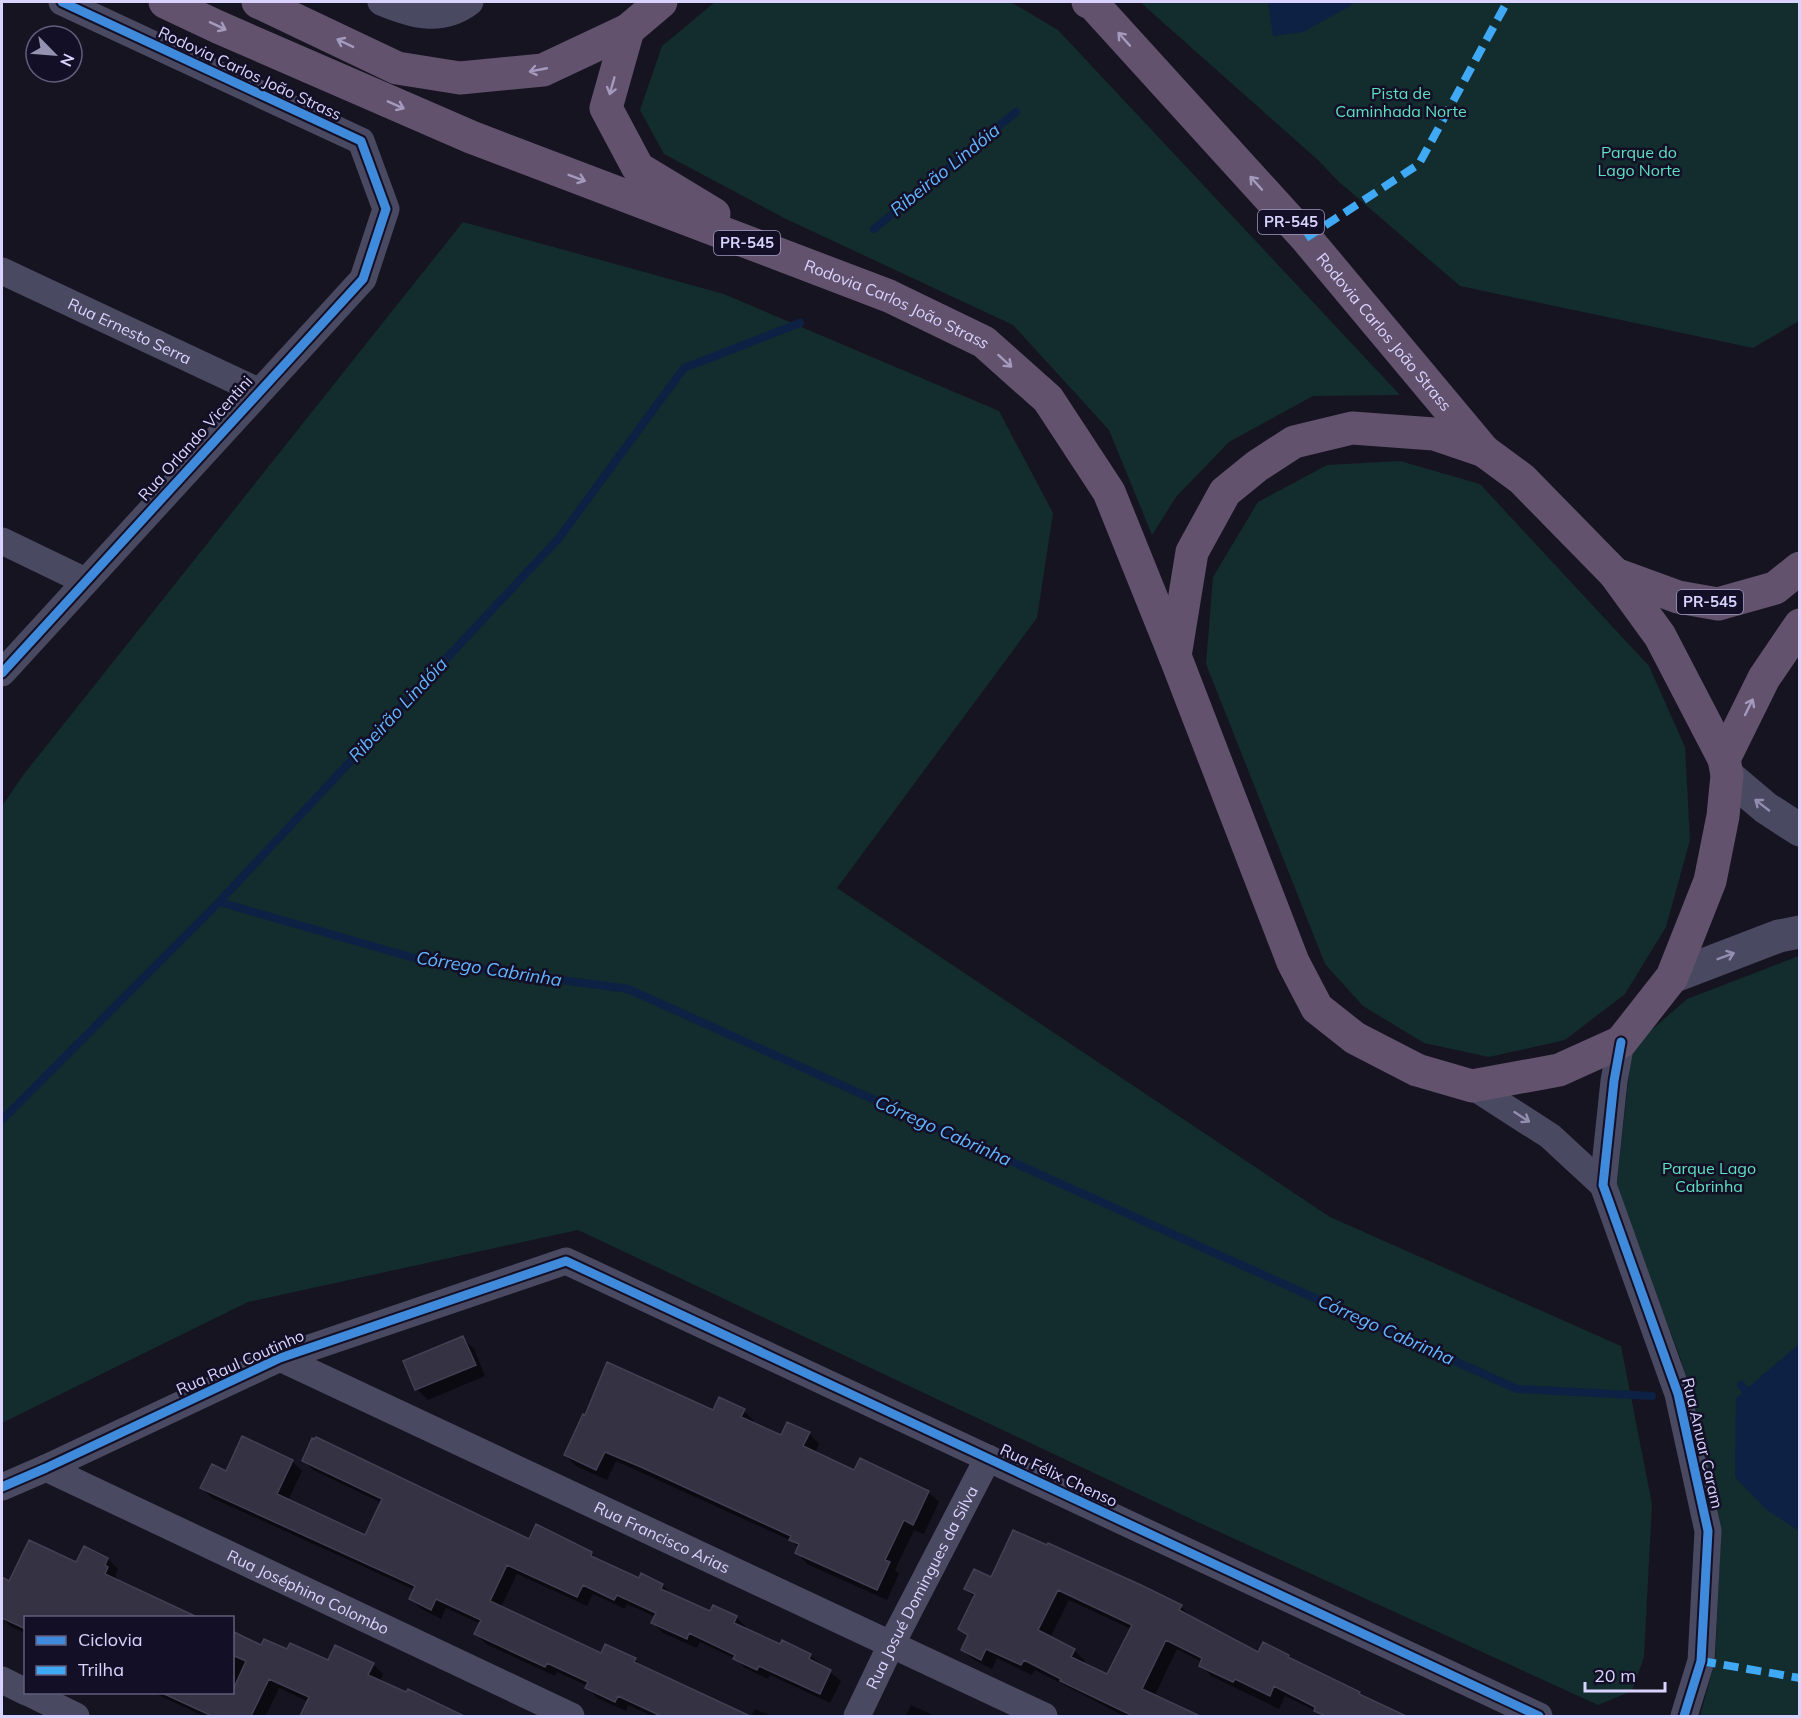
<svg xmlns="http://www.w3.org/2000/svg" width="1801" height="1718" viewBox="0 0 1801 1718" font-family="Mulish,sans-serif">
	<rect width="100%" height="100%" fill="#161421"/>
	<path fill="#132c2d" d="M715,2H1011L1058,30L1400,395L1313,396L1229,442L1176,497L1152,535L1109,430L1013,325L786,219L664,154L640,110L662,46Z
		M1140,2H1799V321L1753,348L1460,286L1339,182L1319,161Z
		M463,222L724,294L999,411L1053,513L1037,618L837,888L1330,1217L1621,1346L1652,1504L1644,1657L1632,1691L1598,1705L1202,1524L578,1230L248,1302L2,1423V806L24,774Z
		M1400,461L1480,484L1649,666L1685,747L1690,840L1666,927L1625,994L1565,1040L1489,1057L1424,1043L1363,1006L1325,964L1206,664L1213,577L1258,502L1327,465Z
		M1796,957H1799V1716H1700L1715,1661L1721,1533L1681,1360L1616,1189L1632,1047L1687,999Z"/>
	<path fill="#0d2144" d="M1268,2H1354L1350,6L1303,32L1273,36Z
		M1799,1344V1531L1767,1510L1735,1477L1736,1398Z"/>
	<path fill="#0007" fill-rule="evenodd" d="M463,1338L474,1349L485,1376L428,1400L417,1389Z
		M744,1411L754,1421L753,1424L782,1437L809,1433L819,1444L815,1454L855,1472L928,1492L939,1502L924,1534L914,1530L895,1570L899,1574L887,1600L807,1564L797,1553L799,1548L792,1541L616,1461L607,1480L576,1466L565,1455L713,1412Z
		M303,1460L530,1542L591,1554L599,1561L639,1580L663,1585L673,1596L711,1613L736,1617L746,1627L745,1630L781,1646L810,1655L841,1681L830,1703L770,1675L768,1679L745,1668L736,1659L700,1642L697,1648L663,1633L653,1623L656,1617L627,1604L625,1609L593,1594L587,1606L517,1574L501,1607L602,1655L635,1659L643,1668L746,1716H652L628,1705L626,1711L597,1698L587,1688L588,1686L557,1672L555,1676L486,1644L476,1634L481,1624L446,1608L441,1619L421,1609L411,1599L415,1590L212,1498L202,1488L227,1473L292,1461L302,1471L288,1501L366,1537L382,1503L313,1470Z
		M84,1548L108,1559L118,1569L115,1576L118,1579L117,1581L198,1618H26V1633L11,1627L2,1618V1579L10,1583L77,1564Z
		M991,1579L1181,1607L1192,1617L1259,1654L1263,1644L1289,1656L1294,1662L1359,1694L1363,1697L1406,1716H1322L1318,1712L1285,1696L1279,1709L1211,1676L1201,1665L1202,1662L1177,1649L1154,1697L1195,1716H1124L1035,1670L1032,1675L997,1658L992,1669L974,1660L963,1650L969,1638L960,1629L975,1598L966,1589ZM1069,1600L1131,1629L1108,1676L1083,1664L1085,1661L1074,1650L1050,1638Z
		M232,1633L262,1647L328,1662L373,1664L383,1674L380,1682L407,1694L408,1691L456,1716H302L309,1702L279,1688L266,1716H203L152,1692H232Z
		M911,1705L935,1716H906Z
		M755,1709L771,1716H751Z"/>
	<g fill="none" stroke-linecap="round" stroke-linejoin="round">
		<path stroke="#0d2144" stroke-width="8" d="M874,229L1016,112
			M219,902L428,962L628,989L1517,1389L1652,1396
			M2,1120L219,902L559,538L684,368L800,323
			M1741,1385L1752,1397"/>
	</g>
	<path fill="#343243" stroke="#433f54" stroke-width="1.5" fill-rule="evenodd" d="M463,1336L476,1365L415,1390L403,1361Z
		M607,1362L713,1410L719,1397L745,1409L741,1417L781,1435L787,1422L810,1432L803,1446L854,1470L860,1458L929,1491L913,1525L904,1520L885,1560L890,1562L877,1590L795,1553L799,1544L789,1540L791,1536L641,1467L605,1452L596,1470L564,1455L583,1414L585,1415Z
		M242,1436L293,1460L277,1494L365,1535L382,1499L302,1461L312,1438L314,1439L316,1437L529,1539L536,1524L592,1552L591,1556L639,1578L641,1573L663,1584L661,1589L710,1611L713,1605L737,1616L734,1623L780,1644L782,1640L811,1654L809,1659L831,1670L820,1694L759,1666L757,1670L733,1659L735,1655L689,1633L687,1639L651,1623L656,1613L617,1595L614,1600L583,1585L577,1597L507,1565L490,1601L601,1653L605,1644L636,1658L634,1662L750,1716H661L618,1696L615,1702L585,1688L588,1682L547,1663L545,1667L474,1634L481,1620L436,1599L431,1610L409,1599L415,1586L200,1488L212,1464L226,1471Z
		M1013,1530L1047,1545L1048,1543L1141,1585L1182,1605L1179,1610L1258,1652L1263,1642L1289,1655L1288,1657L1360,1692L1359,1694L1406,1716H1326L1314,1711L1315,1707L1274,1686L1270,1696L1235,1679L1233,1682L1199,1666L1202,1658L1166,1640L1142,1689L1200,1716H1133L1060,1681L1061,1679L1024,1660L1021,1665L986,1649L981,1660L961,1650L968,1635L958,1629L975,1594L964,1589L974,1569L991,1577ZM1058,1590L1132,1625L1107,1674L1071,1657L1075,1649L1038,1630Z
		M29,1540L76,1562L84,1546L108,1558L105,1565L108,1567L105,1574L197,1617H26V1629L2,1618V1577L9,1581Z
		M232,1631L261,1645L264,1639L287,1649L290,1643L328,1660L335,1645L374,1663L368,1675L406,1692L408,1689L464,1716H300L309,1697L269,1679L251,1716H212L160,1692H232L246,1661L232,1655Z"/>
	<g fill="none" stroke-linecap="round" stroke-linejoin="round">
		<g stroke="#4a4962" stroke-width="27">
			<path d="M381,2C412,15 441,24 470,2"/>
			<path id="s1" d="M2,271L258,391"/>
			<path d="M2,541L85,581"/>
			<path d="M2,673L363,279L386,209L361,141L62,2"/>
			<path d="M1621,1042L1614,1081L1603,1185L1678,1394L1708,1531L1701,1661L1684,1716"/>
			<path d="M1472,1086L1550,1136L1603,1185"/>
			<path id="s2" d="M280,1358L1044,1716"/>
			<path id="s3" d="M46,1468L571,1716"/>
			<path d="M2,1487L46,1468L280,1358L566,1261L1539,1716"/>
			<path d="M2,1680L26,1692"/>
			<path d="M27,1692L76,1716"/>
			<path id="s4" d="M857,1716L891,1645L988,1458"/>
		</g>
		<path stroke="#4a4962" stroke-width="33" d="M1727,775L1766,808L1800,830
			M1672,977L1779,936L1800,932"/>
		<g stroke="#62526e" stroke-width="33">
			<path id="s5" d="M165,2L218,27L471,137L889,296L984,342L1048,399L1109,492L1175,656"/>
			<path d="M258,2L397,68L460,78L543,70L628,30L661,2"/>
			<path id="s6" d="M1088,2L1093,4L1306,238L1484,451"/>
			<path d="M628,30L606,108L638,168L714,214"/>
			<path d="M1352,428L1434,434L1484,451L1522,479L1615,574L1660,636L1724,759L1727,775L1723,816L1710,881L1672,977L1621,1042L1559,1070L1472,1086L1417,1070L1355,1038L1317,1008L1293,962L1175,656L1192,552L1225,492L1257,466L1294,442Z"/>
			<path d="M1615,574L1678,597L1718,604L1775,588L1800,568"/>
			<path d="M1724,759L1764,678L1800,625"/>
		</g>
		<path stroke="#3fa9f5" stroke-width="8" stroke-dasharray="15 8" stroke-linecap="butt" d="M1306,238L1419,164L1507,2
			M1701,1661L1800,1678"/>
		<g stroke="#130f26" stroke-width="13">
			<path id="cycleway" d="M2,673L363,279L386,209L361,141L62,2
				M1621,1042L1614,1081L1603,1185L1678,1394L1708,1531L1701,1661L1684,1716
				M2,1487L46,1468L280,1358L566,1261L1539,1716"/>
		</g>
		<use href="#cycleway" stroke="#408adc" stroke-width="9"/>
	</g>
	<defs><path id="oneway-shaft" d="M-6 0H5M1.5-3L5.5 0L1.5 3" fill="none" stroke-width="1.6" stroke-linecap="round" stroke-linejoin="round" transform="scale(1.5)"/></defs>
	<g stroke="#a39abe">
		<use href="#oneway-shaft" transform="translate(218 26) rotate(25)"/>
		<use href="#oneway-shaft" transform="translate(1124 39) rotate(-132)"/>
		<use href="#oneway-shaft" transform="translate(345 43) rotate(-154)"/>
		<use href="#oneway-shaft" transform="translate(538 70) rotate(169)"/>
		<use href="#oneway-shaft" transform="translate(612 86) rotate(106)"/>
		<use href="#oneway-shaft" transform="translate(396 105) rotate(24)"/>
		<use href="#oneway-shaft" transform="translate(577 178) rotate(21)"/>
		<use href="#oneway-shaft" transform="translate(1256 183) rotate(-132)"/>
		<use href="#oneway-shaft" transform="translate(1005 361) rotate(42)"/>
		<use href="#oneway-shaft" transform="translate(1749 707) rotate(-64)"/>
	</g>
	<g stroke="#928eb0">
		<use href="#oneway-shaft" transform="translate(1762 805) rotate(-142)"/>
		<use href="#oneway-shaft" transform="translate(1726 956) rotate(-21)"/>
		<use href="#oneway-shaft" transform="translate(1522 1117) rotate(33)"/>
	</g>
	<g text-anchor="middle" stroke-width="5" stroke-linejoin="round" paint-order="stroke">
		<g fill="#130f26" stroke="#9e99be" stroke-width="1.5">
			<rect x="1258" y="210" width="66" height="24" rx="4.5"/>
			<rect x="714" y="231" width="66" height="24" rx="4.5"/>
			<rect x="1677" y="590" width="66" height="24" rx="4.5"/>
		</g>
		<g font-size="15" font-weight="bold" fill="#d9d4ff">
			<text x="1291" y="227">PR-545</text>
			<text x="747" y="248">PR-545</text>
			<text x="1710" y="607">PR-545</text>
		</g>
		<g font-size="16" fill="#d9d4ff" stroke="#130f26">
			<text transform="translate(250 73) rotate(25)" y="6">Rodovia Carlos João Strass</text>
			<text dy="6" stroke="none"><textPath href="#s5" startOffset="792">Rodovia Carlos João Strass</textPath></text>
			<text dy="6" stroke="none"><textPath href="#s1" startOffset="141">Rua Ernesto Serra</textPath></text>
			<text dy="6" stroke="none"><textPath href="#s6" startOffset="444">Rodovia Carlos João Strass</textPath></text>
			<text transform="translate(195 438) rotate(-48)" y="6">Rua Orlando Vicentini</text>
			<text transform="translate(240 1362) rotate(-24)" y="6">Rua Raul Coutinho</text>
			<text transform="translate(1703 1443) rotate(77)" y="6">Rua Anuar Caram</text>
			<text transform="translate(1059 1475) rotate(25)" y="6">Rua Félix Chenso</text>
			<text dy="6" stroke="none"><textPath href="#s2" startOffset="422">Rua Francisco Arias</textPath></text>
			<text dy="6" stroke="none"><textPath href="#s4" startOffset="144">Rua Josué Domingues da Silva</textPath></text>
			<text dy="6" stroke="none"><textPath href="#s3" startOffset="290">Rua Joséphina Colombo</textPath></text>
		</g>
		<g font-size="16" fill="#5fe0c0" stroke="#130f26">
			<text x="1401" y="99">Pista de<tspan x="1401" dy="18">Caminhada Norte</tspan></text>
			<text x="1639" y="158">Parque do<tspan x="1639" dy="18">Lago Norte</tspan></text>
			<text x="1709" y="1174">Parque Lago<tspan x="1709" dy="18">Cabrinha</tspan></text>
		</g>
		<g font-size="18" font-style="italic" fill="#62b6ff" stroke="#130f26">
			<text transform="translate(945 170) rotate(-39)" y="6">Ribeirão Lindóia</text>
			<text transform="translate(398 710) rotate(-47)" y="6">Ribeirão Lindóia</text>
			<text transform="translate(489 969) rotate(9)" y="6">Córrego Cabrinha</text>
			<text transform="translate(943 1131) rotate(24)" y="6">Córrego Cabrinha</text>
			<text transform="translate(1386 1330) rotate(24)" y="6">Córrego Cabrinha</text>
		</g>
	</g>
	<rect width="1801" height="1718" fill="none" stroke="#d9d4ff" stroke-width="6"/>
	<rect x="24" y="1616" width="210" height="78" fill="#130f26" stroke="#625e7d" stroke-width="1.5"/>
	<rect x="36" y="1636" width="30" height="9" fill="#408adc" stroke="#625e7d" stroke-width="1.5"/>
	<text x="78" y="1646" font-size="18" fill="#d9d4ff">Ciclovia</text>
	<rect x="36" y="1666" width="30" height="9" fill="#3fa9f5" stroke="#625e7d" stroke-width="1.5"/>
	<text x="78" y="1676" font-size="18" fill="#d9d4ff">Trilha</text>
	<g transform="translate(54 54) rotate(115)"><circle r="28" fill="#130f26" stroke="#625e7d" stroke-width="1.5"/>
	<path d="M0-4.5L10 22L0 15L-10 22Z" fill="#9591b1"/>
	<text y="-9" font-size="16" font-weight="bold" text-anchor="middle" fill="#d9d4ff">N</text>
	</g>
	<path d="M1585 1682v9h80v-9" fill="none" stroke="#d9d4ff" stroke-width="3"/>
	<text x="1594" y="1682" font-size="18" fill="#d9d4ff" stroke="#130f26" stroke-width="4.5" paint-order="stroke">20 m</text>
</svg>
